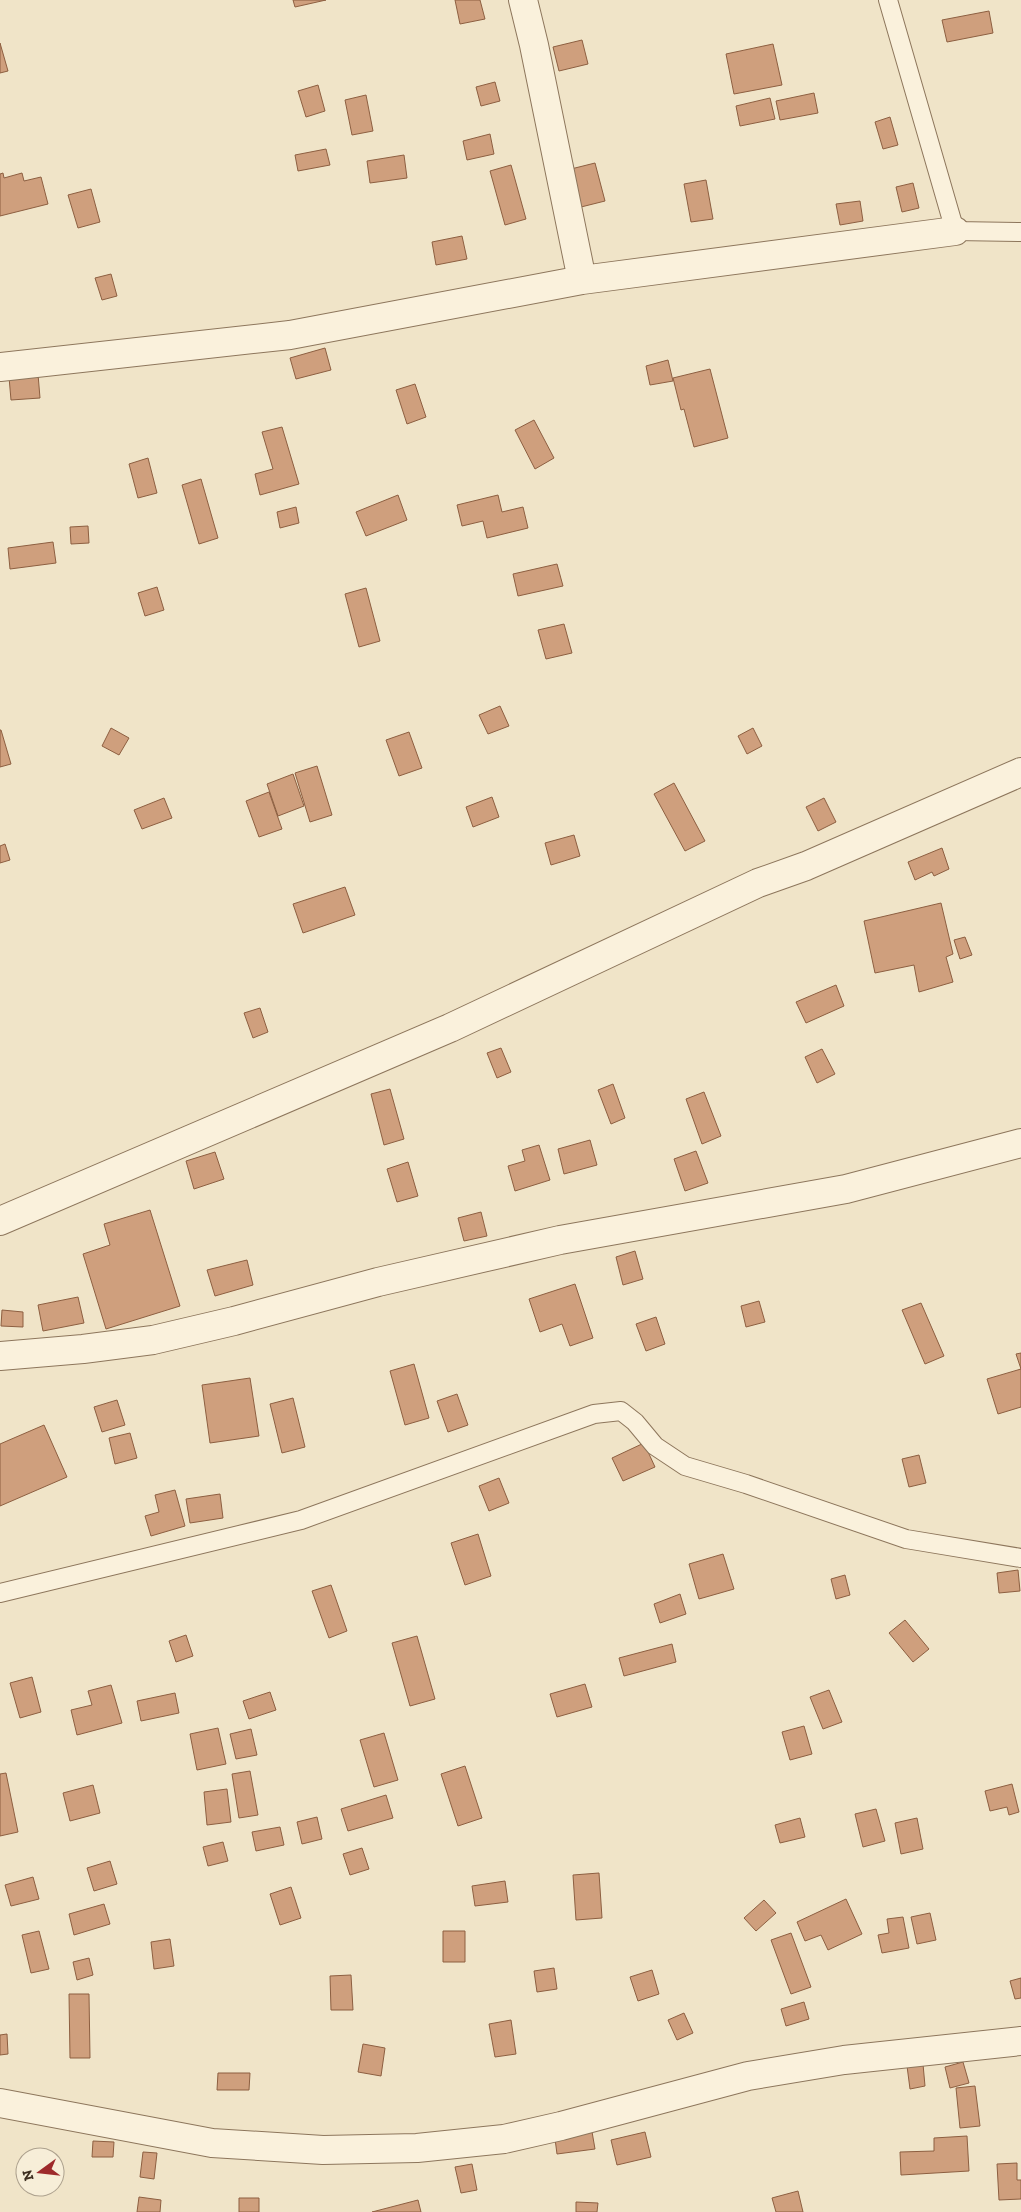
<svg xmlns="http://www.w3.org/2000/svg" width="1021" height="2212" viewBox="0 0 1021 2212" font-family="'Zilla Slab',serif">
	<rect width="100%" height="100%" fill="#f0e4c8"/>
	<path fill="#cf9f7d" stroke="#8d5f41" d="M293,0H326L295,7Z
		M455,0H480L485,19L460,24Z
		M989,11L993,33L947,42L942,20Z
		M582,40L588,64L559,71L553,47Z
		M0,43L8,71L0,73Z
		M773,44L782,85L734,94L726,54Z
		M495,82L500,101L481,106L476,87Z
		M318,85L325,111L306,117L298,91Z
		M814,93L818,113L780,120L776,101Z
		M366,95L373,131L352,135L345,100Z
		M770,98L775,119L740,126L736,106Z
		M890,117L898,145L883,149L875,122Z
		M490,134L494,154L467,160L463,141Z
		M326,149L330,165L298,171L295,155Z
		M404,155L407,178L370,183L367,161Z
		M595,163L605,201L581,207L571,169Z
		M511,165L526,219L505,225L490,171Z
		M3,173L4,178L22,173L24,181L41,177L48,204L0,216V174Z
		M706,180L713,219L691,222L684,184Z
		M913,183L919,208L902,212L896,187Z
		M91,189L100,222L78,228L68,195Z
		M860,201L863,221L840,225L836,204Z
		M462,236L467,259L436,265L432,242Z
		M111,274L117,296L102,300L95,278Z
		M325,348L331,370L296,379L290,358Z
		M668,360L673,381L650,385L646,366Z
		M710,369L728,438L694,447L684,409L681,410L673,378Z
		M38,374L40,398L11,400L9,377Z
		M415,384L426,417L407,424L396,390Z
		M534,420L554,458L535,469L515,430Z
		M282,427L299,484L260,495L255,474L273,469L262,432Z
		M148,458L157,493L138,498L129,464Z
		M201,479L218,538L199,544L182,485Z
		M398,495L407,520L366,536L356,512Z
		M498,495L502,512L523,507L528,528L487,538L483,521L462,526L457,505Z
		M296,507L299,523L280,528L277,512Z
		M88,526L89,543L71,544L70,527Z
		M53,542L56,563L10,569L8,548Z
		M557,564L563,586L518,596L513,574Z
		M157,587L164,610L145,616L138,593Z
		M366,588L380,641L359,647L345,594Z
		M564,624L572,653L546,659L538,630Z
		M500,706L509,726L488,734L479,715Z
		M111,728L129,738L119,755L102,746Z
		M753,728L762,746L747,754L738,736Z
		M1,730L11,764L0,767V730Z
		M409,732L422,768L399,776L386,740Z
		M317,766L332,815L310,822L295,773Z
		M293,774L304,806L278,816L267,784Z
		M674,783L705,841L685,851L654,794Z
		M269,792L282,829L259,837L246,801Z
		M492,797L499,817L473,827L466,807Z
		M164,798L172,818L142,829L134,810Z
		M824,798L836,822L818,831L806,807Z
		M574,835L580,856L551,865L545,843Z
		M5,844L10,860L0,863V846Z
		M942,848L949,869L934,876L932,872L915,880L908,862Z
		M345,887L355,915L303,933L293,904Z
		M941,903L953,954L946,957L953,982L919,992L914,965L875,973L864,921Z
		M965,937L972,955L960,959L954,940Z
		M836,985L844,1006L806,1023L796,1002Z
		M260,1008L268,1032L253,1038L244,1013Z
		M501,1048L511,1072L497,1078L487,1053Z
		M822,1049L835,1074L817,1083L805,1057Z
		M613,1084L625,1118L611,1124L598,1090Z
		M390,1089L404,1139L384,1145L371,1094Z
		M704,1092L721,1136L702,1144L686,1099Z
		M590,1140L597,1165L564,1174L558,1149Z
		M539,1145L550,1180L515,1191L508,1166L525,1161L522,1150Z
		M696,1151L708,1183L685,1191L674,1159Z
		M215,1152L224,1179L194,1189L186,1161Z
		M408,1162L418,1196L397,1202L387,1169Z
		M150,1210L180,1306L106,1329L83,1254L110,1245L104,1224Z
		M481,1212L487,1236L464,1241L458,1218Z
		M635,1251L643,1279L623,1285L616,1257Z
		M247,1260L253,1285L215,1296L207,1270Z
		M575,1284L593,1338L570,1346L562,1324L540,1332L529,1299Z
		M78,1297L84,1323L43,1331L38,1305Z
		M759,1301L765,1322L746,1327L741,1306Z
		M921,1303L944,1356L925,1364L902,1310Z
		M2,1310L23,1312V1327L1,1326Z
		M656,1317L665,1344L646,1351L636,1324Z
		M1021,1353V1369L1016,1354Z
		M414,1364L429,1418L405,1425L390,1371Z
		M1021,1369V1407L998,1414L987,1379Z
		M250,1378L259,1436L210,1443L202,1385Z
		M457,1394L468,1425L448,1432L437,1401Z
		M293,1398L305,1447L282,1453L270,1404Z
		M117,1400L125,1425L102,1432L94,1407Z
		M44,1425L67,1477L0,1506V1444Z
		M130,1433L137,1458L115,1464L109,1438Z
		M644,1443L655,1467L623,1481L612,1458Z
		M919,1455L926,1483L909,1487L902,1459Z
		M499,1478L509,1503L489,1511L479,1486Z
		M175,1490L185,1526L151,1536L145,1516L159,1512L155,1495Z
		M220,1494L223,1518L190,1523L186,1499Z
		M478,1534L491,1576L465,1585L451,1543Z
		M723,1554L734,1589L699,1599L689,1564Z
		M1018,1570L1020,1591L999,1593L997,1573Z
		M845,1575L850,1595L836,1599L831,1579Z
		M331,1585L347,1631L329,1638L312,1591Z
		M680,1594L686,1614L660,1623L654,1604Z
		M905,1620L929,1649L913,1662L889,1633Z
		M186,1635L193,1656L176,1662L169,1641Z
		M417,1636L435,1699L410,1706L392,1643Z
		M672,1644L676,1662L624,1676L619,1658Z
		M32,1677L41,1712L20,1718L10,1683Z
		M585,1684L592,1707L557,1717L550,1694Z
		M111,1685L122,1723L77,1735L71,1710L92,1705L88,1691Z
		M829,1690L842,1722L823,1729L810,1697Z
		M270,1692L276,1710L249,1719L243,1701Z
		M175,1693L179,1713L141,1721L137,1701Z
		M804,1726L812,1754L790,1760L782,1732Z
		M218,1728L226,1764L197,1770L190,1734Z
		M251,1729L257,1755L236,1759L230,1734Z
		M384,1733L398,1780L374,1787L360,1740Z
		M465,1766L482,1818L458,1826L441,1774Z
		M250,1771L258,1815L239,1818L232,1774Z
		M6,1773L18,1832L0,1836V1774Z
		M1012,1784L1019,1812L1009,1815L1007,1807L990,1811L985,1791Z
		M93,1785L100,1813L70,1821L63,1793Z
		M227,1789L231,1822L207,1825L204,1792Z
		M386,1795L393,1818L348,1831L341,1809Z
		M876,1809L885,1841L863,1847L855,1814Z
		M317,1817L322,1839L302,1844L297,1822Z
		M800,1818L805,1837L780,1843L775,1825Z
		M917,1818L923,1849L901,1854L895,1823Z
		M280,1827L284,1845L256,1851L252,1832Z
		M223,1842L228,1861L208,1866L203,1847Z
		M362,1848L369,1869L350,1875L343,1854Z
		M110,1861L117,1884L94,1891L87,1868Z
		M599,1873L602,1918L576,1920L573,1875Z
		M33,1877L39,1899L11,1906L5,1885Z
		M505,1881L508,1902L475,1906L472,1886Z
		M291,1887L301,1918L280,1925L270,1894Z
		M846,1899L862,1934L828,1950L821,1935L805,1941L797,1922Z
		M764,1900L776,1913L756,1931L744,1918Z
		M104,1904L110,1924L74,1935L69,1914Z
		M930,1913L936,1940L917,1944L911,1917Z
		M903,1917L909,1948L882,1953L878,1935L889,1933L887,1919Z
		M39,1931L49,1969L31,1973L22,1935Z
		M443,1931H465V1962H443Z
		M791,1933L811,1987L791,1994L771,1940Z
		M170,1939L174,1966L154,1969L151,1942Z
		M89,1958L93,1975L77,1980L73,1962Z
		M554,1968L557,1989L537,1992L534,1971Z
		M652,1970L659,1994L638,2001L630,1977Z
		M351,1975L353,2010H331L330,1976Z
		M1021,1978V1998L1015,1999L1010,1981Z
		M69,1994H89L90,2058H70Z
		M804,2002L809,2019L786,2026L781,2009Z
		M684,2013L693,2033L677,2040L668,2020Z
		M511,2020L516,2054L495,2057L489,2024Z
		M7,2034L8,2054L0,2055V2035Z
		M363,2044L385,2048L381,2076L358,2072Z
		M963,2062L969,2083L950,2088L945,2067Z
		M923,2064L925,2086L910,2089L907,2066Z
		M218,2073H250L249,2090H217Z
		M975,2086L980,2126L960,2128L956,2088Z
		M591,2126L595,2149L557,2154L554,2131Z
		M645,2132L651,2157L617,2165L611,2140Z
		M967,2136L969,2171L901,2175L900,2152L934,2151V2138Z
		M93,2141L114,2142L113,2157H92Z
		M143,2152L157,2153L154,2179L140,2177Z
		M1017,2163V2180H1021V2199L999,2200L997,2164Z
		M472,2164L477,2190L461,2193L455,2167Z
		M798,2191L803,2212H776L772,2198Z
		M139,2197L161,2200L160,2212H137Z
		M239,2198H259V2212H239Z
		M418,2200L421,2212H372Z
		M576,2202L598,2203L597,2212H576Z"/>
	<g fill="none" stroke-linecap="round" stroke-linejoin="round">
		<g stroke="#8d765c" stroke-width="20">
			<path id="lane" d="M888,0L955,231L1021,232
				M0,1593L301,1520L594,1414L621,1411L635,1422L655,1446L685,1466L746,1484L906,1539L1021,1558"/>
		</g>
		<g stroke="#8d765c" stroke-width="30">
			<path id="street" d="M523,0L534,45L582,280
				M0,367L290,335L582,280L955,231
				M0,1221L450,1028L758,883L806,866L1021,772
				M0,1356L83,1349L153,1340L234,1321L378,1282L560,1240L846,1189L1021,1143
				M0,2103L212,2143L323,2150L417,2148L504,2139L561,2126L748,2076L844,2060L1021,2041"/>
		</g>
		<use href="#lane" stroke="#faf1dc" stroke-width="18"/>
		<use href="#street" stroke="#faf1dc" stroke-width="28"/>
	</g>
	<g transform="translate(40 2172) rotate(255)"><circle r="24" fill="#f7eed8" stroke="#ada18e"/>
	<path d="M0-4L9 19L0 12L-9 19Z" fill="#9e2a2b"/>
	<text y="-8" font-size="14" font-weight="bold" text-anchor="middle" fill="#3d2e20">N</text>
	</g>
</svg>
